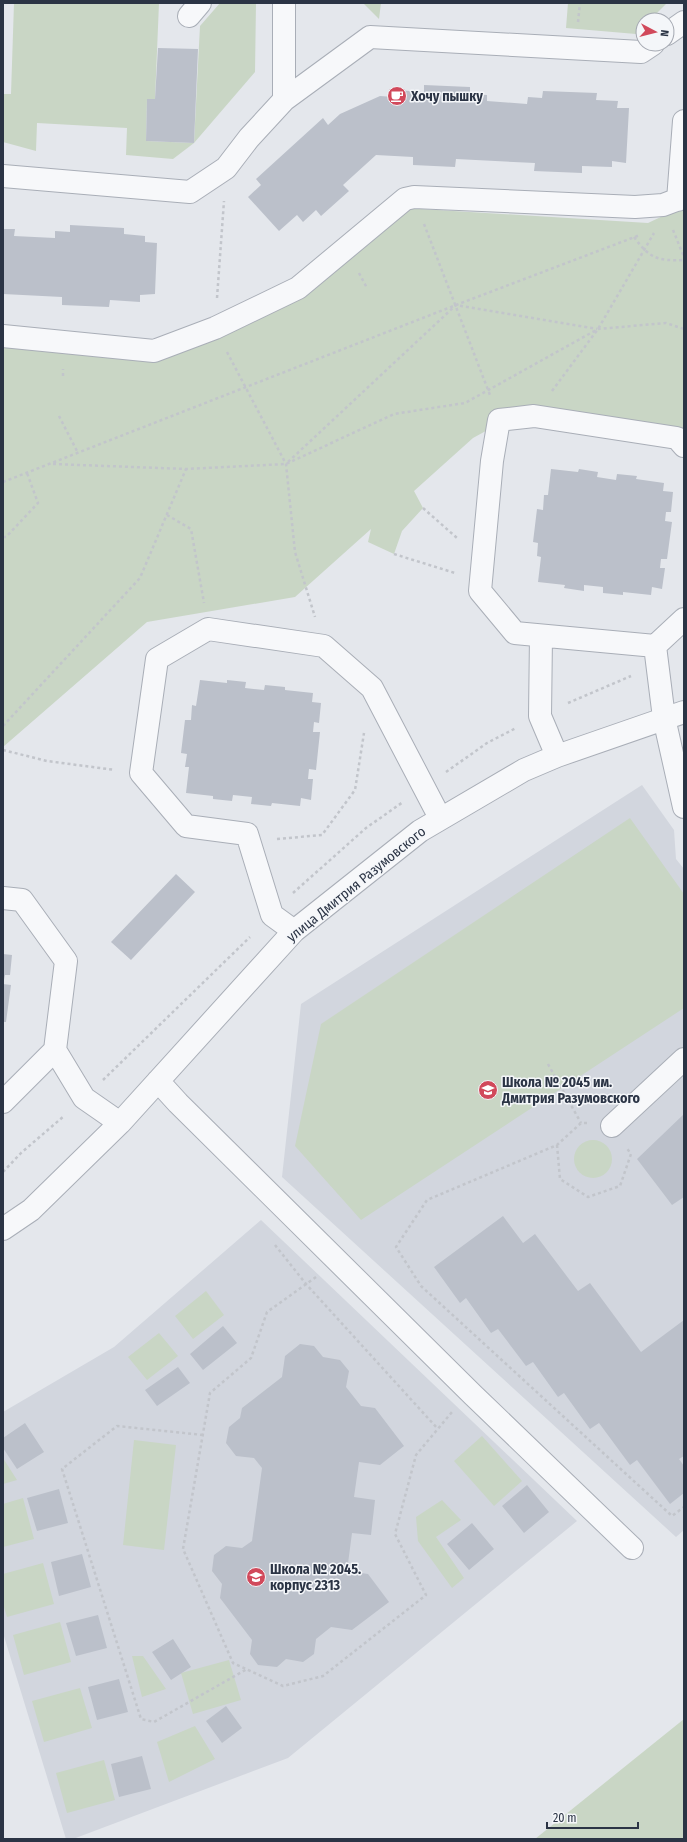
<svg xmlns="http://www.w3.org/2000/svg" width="687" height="1842" viewBox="0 0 687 1842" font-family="'Fira Sans Condensed',sans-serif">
	<rect width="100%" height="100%" fill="#e4e7ec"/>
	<path fill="#d2d6de" d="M642,785L674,830L676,859L684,869V1530L676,1537L282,1177L301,1004Z
		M261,1220L577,1521L288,1758L73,1839H66L3,1633V1412L114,1347Z"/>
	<path fill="#c9d6c5" d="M14,3H159L155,99H147L146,141L194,143L200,26L220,3H256L255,72L194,143L173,159L126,155L127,128L37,123L36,151L3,142V94H11Z
		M363,3H381L379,19Z
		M568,3H667L650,20H643V27L636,34L566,28Z
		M684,206V433L517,414L473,438L414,491L423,508L402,531L394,554L368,542L371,529L295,597L147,622L3,747V344L160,360L301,290L405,208L648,223Z
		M630,818L684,894V1008L361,1220L295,1146L321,1024Z
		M574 1159a19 19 0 1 1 38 0a19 19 0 1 1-38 0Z
		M206,1291L224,1315L193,1339L175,1316Z
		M159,1333L178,1356L147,1380L128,1357Z
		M482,1436L522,1481L494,1506L454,1461Z
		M134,1440L176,1445L164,1550L123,1545Z
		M3,1458L17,1480L3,1484Z
		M23,1498L34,1539L3,1547V1504Z
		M442,1500L461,1520L436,1537L464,1578L452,1588L418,1541L416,1517Z
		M43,1563L54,1604L7,1617L3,1604V1574Z
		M60,1622L71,1662L24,1675L13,1635Z
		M132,1656H143L166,1689L142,1697Z
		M229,1660L241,1700L193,1714L181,1673Z
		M80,1688L92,1728L44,1742L32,1701Z
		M684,1719V1839H535Z
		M195,1726L215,1759L169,1782L157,1742Z
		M104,1760L115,1800L67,1813L56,1773Z"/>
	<path fill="#bbc0ca" d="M158,48L198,49L194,143L146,141L147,99H155Z
		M424,85L470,87V94L487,95V101L527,104L528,97L542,98L543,91L597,93L596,100L618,101L617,108H629L626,163L612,161V167L582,166V173L534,171L535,163L456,159L455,167L413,165V157L376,155L343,185L349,191L321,216L316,210L303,222L297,215L279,231L248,197L261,185L256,179L323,118L328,125L340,114L380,96L394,97L395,90L424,92Z
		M70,225L124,228V234L145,236V242L157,243L155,294L140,295V302L110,300L109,307L62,305V297L3,294V229H15L14,236L55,238V231L70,232Z
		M551,469L578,472L579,469L598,472L597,477L616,480L617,474L637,476L636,479L664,483L663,491L673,492L671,512H666L665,521L672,522L667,559H661L660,568H665L662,589L652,587L651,595L623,592V595L603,593V587L584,585V591L564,588L565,585L538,582L541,557L537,556L538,543L533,542L537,509L543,510L544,495H548Z
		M200,680L227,683V680L246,682L245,688L264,690L265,685L285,687V690L313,693L312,702L321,703L319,723L314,722L313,732H320L316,770L309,769L308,779H313L311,800L301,798L300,806L272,803L271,806L251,804L252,797L233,795L232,801L213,799V796L186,793L189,767H185L187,754L181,753L185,720H191L192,705L196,706Z
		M176,874L195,892L131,960L111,942Z
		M3,954L12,955L10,975H5L4,980Z
		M3,984L11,985L6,1022H3Z
		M684,1114V1197L672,1205L637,1159Z
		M503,1216L523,1243L535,1234L578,1291L590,1283L641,1352L684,1320V1456L679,1459L684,1466V1493L670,1504L637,1460L630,1465L599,1423L590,1429L564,1393L558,1397L533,1362L526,1366L498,1329L491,1333L466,1298L460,1303L434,1267Z
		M223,1326L237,1343L203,1370L190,1354Z
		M300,1344L314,1346L323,1357L340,1360L349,1371L346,1387L361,1406L375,1408L404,1446L380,1465L359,1462L354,1497L375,1500L371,1535L352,1533L347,1571L368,1574L389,1602L352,1630L331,1627L316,1639L314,1654L303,1662L286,1659L277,1667L258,1665L250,1654L252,1640L220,1598L222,1584L212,1571L214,1555L226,1546L242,1548L252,1541L262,1468L254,1458L236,1456L226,1443L229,1427L240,1418L242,1408L282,1377L285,1356Z
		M178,1367L190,1383L157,1406L145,1390Z
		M25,1423L44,1452L17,1469L3,1448V1438Z
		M527,1485L549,1512L524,1533L502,1506Z
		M59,1489L68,1523L37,1531L27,1498Z
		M472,1523L494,1549L469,1570L447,1544Z
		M82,1554L91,1587L59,1596L51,1562Z
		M98,1615L107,1648L76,1656L66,1623Z
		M173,1639L191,1667L171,1680L152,1652Z
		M119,1679L128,1712L97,1720L88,1687Z
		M226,1706L242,1728L222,1743L206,1721Z
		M142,1756L151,1789L119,1797L111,1764Z"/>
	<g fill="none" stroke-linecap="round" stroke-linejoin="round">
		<g stroke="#a9aeb7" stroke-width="24">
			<path id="minor" d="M189,16L200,3
				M667,34L684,22
				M284,100V3
				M3,176L190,192L226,168L249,138L284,100L370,37L641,52L653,44
				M678,200L684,121
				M3,336L154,351L215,328L298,288L405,199L414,197L635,207L663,205L684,197
				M684,446L677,438L534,416L499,420L492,461L480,591L515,633L655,646L684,619
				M541,636L540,716L557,756
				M655,646L664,718L684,807
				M3,898L22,900L66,961L55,1050L3,1102
				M294,931L272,915L247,834L186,826L141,773L157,659L208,629L324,646L372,688L440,818
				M55,1050L84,1098L120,1123
				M158,1081L178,1103L473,1395L632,1548
				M612,1126L684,1059
				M3,1229L31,1210L120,1123L294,931L420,831L524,770L557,756L684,712"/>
		</g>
		<path stroke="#c2c5cb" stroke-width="2.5" stroke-dasharray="3 3" stroke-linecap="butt" d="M578,22L580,3
			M424,224L490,395
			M673,230L684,257
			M634,237C650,259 658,261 684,260
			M359,273L367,288
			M217,298L224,201
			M227,352L286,464L295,552L315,617
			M63,376V369
			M552,391L598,329L654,233
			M59,416L78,453
			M288,462L456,305L597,329
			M53,464L186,469L286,464L394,414L465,403L598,329L666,323L684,329
			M3,482L456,305L640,235
			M423,508L457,538
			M167,515L191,529L204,603
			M3,537H6L38,503L27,473
			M394,554L455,573
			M568,703L631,676
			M3,726L140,578L186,469
			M3,750L47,761L115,770
			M446,772L487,743L516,728
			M277,839L322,835L355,790L364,733
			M293,893L366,828L403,802
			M548,1064L581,1123
			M103,1080L250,937
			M587,1123H581L557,1145L427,1200L396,1247L421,1286L672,1516L684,1507
			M557,1145L560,1179L588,1197L620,1186L631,1154L626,1147
			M3,1172L21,1153L64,1116
			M275,1245L306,1284L437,1428
			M316,1277L267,1312L251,1358L210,1393L183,1549L233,1663L283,1686L323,1676L426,1595L395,1534L416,1455L452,1412
			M203,1435L117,1426L62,1469L141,1719L154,1722L247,1669"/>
		<use href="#minor" stroke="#f7f8fa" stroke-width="22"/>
	</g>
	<defs>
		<g id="cafe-disc" transform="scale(1)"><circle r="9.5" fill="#d1495b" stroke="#f4f6f9"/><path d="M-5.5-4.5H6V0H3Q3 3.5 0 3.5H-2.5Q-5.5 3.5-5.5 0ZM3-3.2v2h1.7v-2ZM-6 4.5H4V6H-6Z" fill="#fff"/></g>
		<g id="school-disc" transform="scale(1)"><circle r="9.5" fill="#d1495b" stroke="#f4f6f9"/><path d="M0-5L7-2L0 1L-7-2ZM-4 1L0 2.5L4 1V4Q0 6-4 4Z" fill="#fff"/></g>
	</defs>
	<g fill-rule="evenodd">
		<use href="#cafe-disc" x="397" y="96"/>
		<use href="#school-disc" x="488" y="1090"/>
		<use href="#school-disc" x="256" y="1577"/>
	</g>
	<g text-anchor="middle" stroke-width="3" stroke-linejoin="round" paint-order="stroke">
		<g font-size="14" font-weight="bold" fill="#2b3445" stroke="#f4f6f9" text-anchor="start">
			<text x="411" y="101">Хочу пышку</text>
			<text x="502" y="1087">Школа № 2045 им.<tspan x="502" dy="16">Дмитрия Разумовского</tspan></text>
			<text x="270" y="1574">Школа № 2045.<tspan x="270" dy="16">корпус 2313</tspan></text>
		</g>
		<g font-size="14" fill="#2b3445" stroke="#f4f6f9">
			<text transform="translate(356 884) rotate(-39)" y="5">улица Дмитрия Разумовского</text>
		</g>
	</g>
	<rect width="687" height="1842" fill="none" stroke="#2b3445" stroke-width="8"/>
	<g transform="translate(655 32) rotate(97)"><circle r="19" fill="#f4f6f9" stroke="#a4a8b1"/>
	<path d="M0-3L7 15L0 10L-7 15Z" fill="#d1495b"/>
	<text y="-6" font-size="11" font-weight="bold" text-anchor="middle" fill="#2b3445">N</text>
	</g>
	<path d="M547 1822v6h91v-6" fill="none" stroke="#2b3445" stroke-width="2"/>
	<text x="553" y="1822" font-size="12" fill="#2b3445" stroke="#f4f6f9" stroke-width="3" paint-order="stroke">20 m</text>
</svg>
